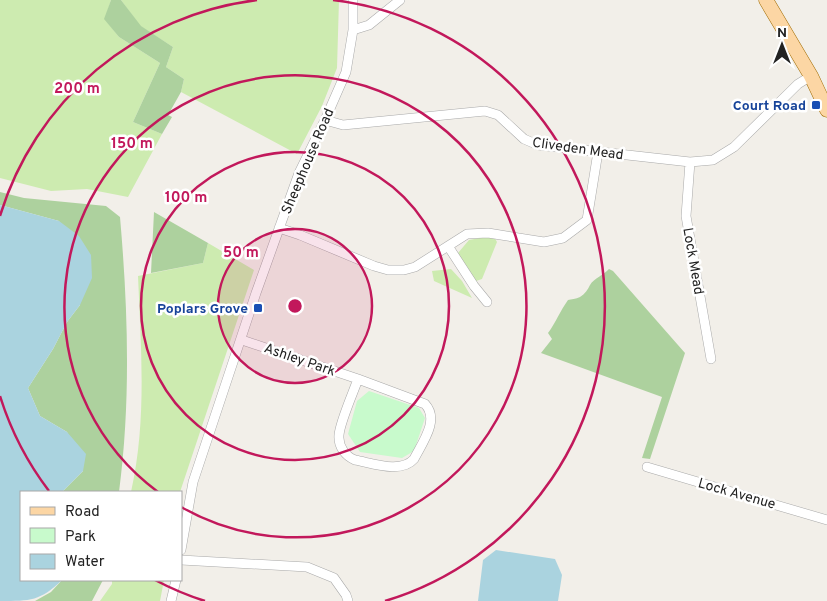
<svg xmlns="http://www.w3.org/2000/svg" width="827" height="601" viewBox="0 0 827 601" font-family="Overpass,sans-serif">
	<rect width="100%" height="100%" fill="#f2efe9"/>
	<path fill="#cdebb0" d="M0,0H111L105,19L119,37L160,63L133,122L162,134L128,197L87,189L51,191L0,178Z
		M121,0H339L337,68L322,106L297,154L181,92L184,79L166,67L173,47L140,26Z
		M485,237H494L497,242L482,279L476,281L471,278L458,253L469,240Z
		M208,243L254,270L180,492H131C147,421 141,348 138,276L203,263Z
		M451,269L462,281L472,298L434,281L432,271Z
		M112,580H164L160,601H100L112,584Z"/>
	<path fill="#add19e" d="M111,0H121L141,26L173,47L166,67L184,79L181,92L168,115L172,117L162,134L133,122L160,63L119,37L104,19Z
		M0,192L24,198L106,206L120,217C128,309 131,401 119,492H62L83,471L67,432L40,416L28,388L53,349L67,322L80,305L59,221L0,205Z
		M154,212L208,243L203,263L151,273Z
		M609,269L613,271L685,353L650,459L642,458L662,397L541,353L552,339L548,333C556,322 560,311 568,300C571,299 576,299 580,297C585,294 588,289 590,285C594,278 604,275 609,269Z
		M62,580H103L92,601H35L51,592Z"/>
	<path fill="#c8facc" d="M369,391L419,408L425,418L414,451L402,458L360,452L348,434L357,401Z"/>
	<path fill="#aad3df" d="M0,205L59,221L79,236L91,255L92,278L80,305L67,322L53,349L28,388L40,416L67,432L86,454L83,471L62,492H21V580H62C40,601 31,601 0,601Z
		M496,550L555,559L562,575L558,601H478L483,560Z"/>
	<g fill="none" stroke-linecap="round" stroke-linejoin="round">
		<g stroke="#a9a9a9" stroke-width="10">
			<path id="minor" d="M353,30L369,25L400,0
				M325,120L343,125L485,111L498,115L524,139L538,145L690,162L713,160L734,147L798,84L811,76
				M690,162L686,216L711,359
				M279,228L300,235L374,266L388,270H404L415,267L467,234L488,233L544,242L563,238L587,220L598,152
				M448,246L474,286L487,302
				M242,340L358,379
				M358,379L425,404C440,420 422,443 414,459C401,474 372,463 355,460C345,456 338,446 339,435C340,422 353,393 358,379Z
				M647,467L827,520
				M181,550L193,482L256,293L299,173L325,120L346,72L353,30V0
				M181,560L307,567L334,578L346,595L348,601
				M171,601L176,580"/>
		</g>
		<g stroke="#a06b00" stroke-width="15">
			<path id="primary" d="M766,0L811,76L827,110"/>
		</g>
		<use href="#minor" stroke="#fff" stroke-width="9"/>
		<use href="#primary" stroke="#fcd6a4" stroke-width="14"/>
	</g>
	<circle cx="295" cy="306" r="77" fill="#c2185b" fill-opacity=".12"/>
	<g fill="none" stroke="#c2185b" stroke-width="2.5">
		<circle cx="295" cy="306" r="77"/>
		<circle cx="295" cy="306" r="154"/>
		<path d="M158 492A231 231 0 1 1 181 507"/>
		<path d="M205 601A308 308 0 0 1 155 580M49 491A308 308 0 0 1 0 396M0 216A308 308 0 0 1 257 0M333 0A308 308 0 0 1 385 601"/>
	</g>
	<g fill="#1a4fb4" stroke="#fff" stroke-width="2">
		<rect x="811" y="100" width="10" height="10" rx="2.5"/>
		<rect x="253" y="303" width="10" height="10" rx="2.5"/>
	</g>
	<g text-anchor="middle" stroke-width="5" stroke-linejoin="round" paint-order="stroke">
		<g font-size="14" font-weight="bold" fill="#164399" stroke="#fff" text-anchor="end">
			<text x="806" y="110">Court Road</text>
			<text x="248" y="313">Poplars Grove</text>
		</g>
		<g font-size="14" fill="#222" stroke="#fff">
			<text transform="translate(578 148) rotate(8)" y="5">Cliveden Mead</text>
			<text transform="translate(307 161) rotate(-67)" y="5">Sheephouse Road</text>
			<text transform="translate(694 261) rotate(80)" y="5">Lock Mead</text>
			<text transform="translate(300 359) rotate(19)" y="5">Ashley Park</text>
			<text transform="translate(737 493) rotate(16)" y="5">Lock Avenue</text>
		</g>
	</g>
	<circle cx="295" cy="306" r="8" fill="#c2185b" stroke="#fff" stroke-width="2.5"/>
	<g font-size="15" text-anchor="middle" font-weight="bold" fill="#c2185b" stroke="#fff" stroke-width="5" stroke-linejoin="round" paint-order="stroke">
		<text x="77" y="93">200 m</text>
		<text x="132" y="148">150 m</text>
		<text x="186" y="202">100 m</text>
		<text x="241" y="257">50 m</text>
	</g>
	<rect x="20" y="491" width="162" height="90" fill="#ffffff" stroke="#a7a7a7"/>
	<rect x="30" y="507" width="25" height="8" fill="#fcd6a4" stroke="#a7a7a7"/>
	<text x="65" y="516" font-size="15" fill="#222222">Road</text>
	<rect x="30" y="528" width="25" height="15" fill="#c8facc" stroke="#a7a7a7"/>
	<text x="65" y="541" font-size="15" fill="#222222">Park</text>
	<rect x="30" y="554" width="25" height="15" fill="#aad3df" stroke="#a7a7a7"/>
	<text x="65" y="566" font-size="15" fill="#222222">Water</text>
	<g transform="translate(782 45)" stroke="#ffffff" stroke-width="4" paint-order="stroke">
	<path d="M0-4L9 19L0 12L-9 19Z" fill="#222222"/>
	<text y="-8" font-size="14" font-weight="bold" text-anchor="middle" fill="#222222">N</text>
	</g>
</svg>
